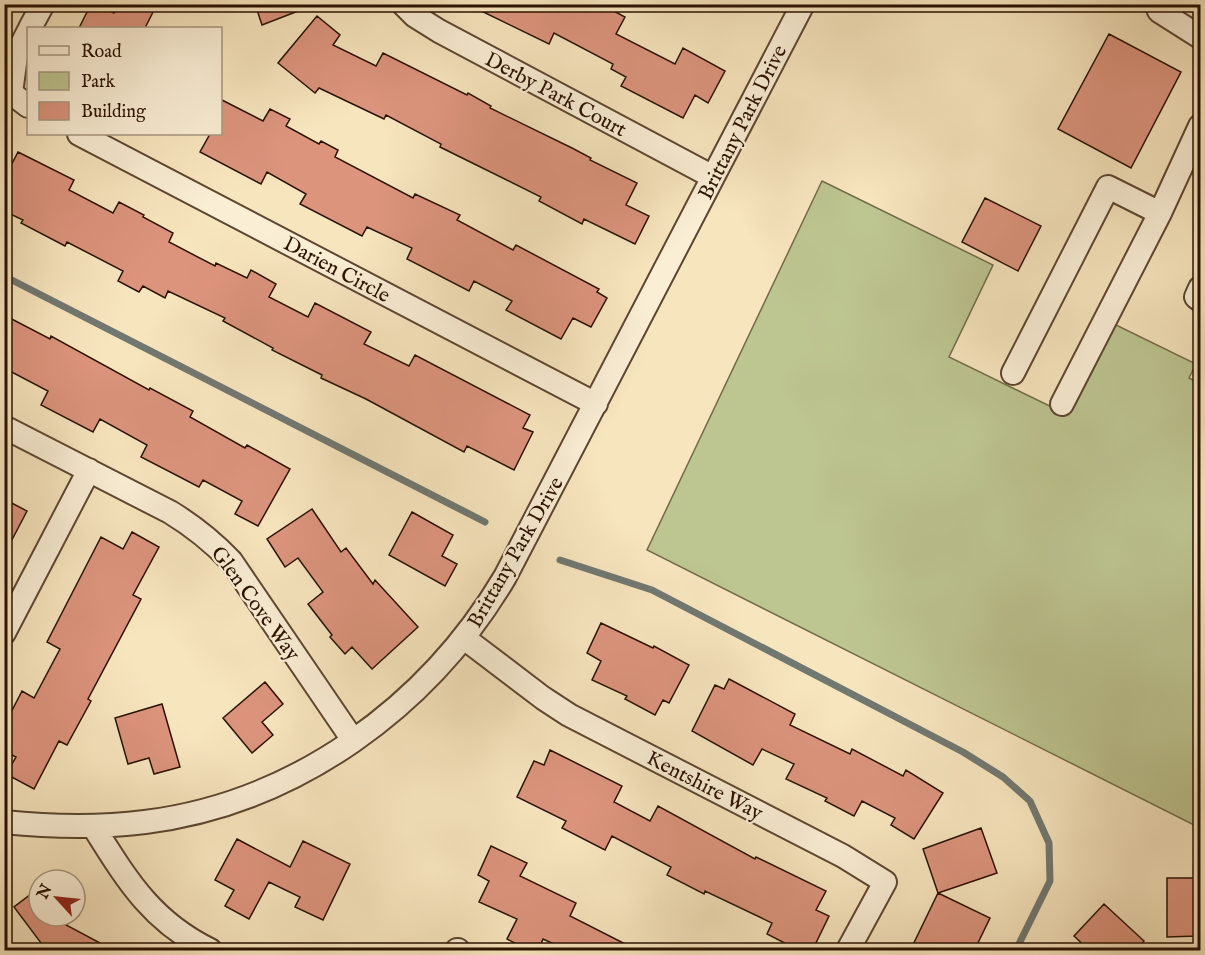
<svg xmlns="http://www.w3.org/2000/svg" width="1205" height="955" viewBox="0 0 1205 955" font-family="'IM FELL English',serif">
	<rect width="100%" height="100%" fill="#f7e5be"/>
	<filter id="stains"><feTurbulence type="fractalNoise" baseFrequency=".00333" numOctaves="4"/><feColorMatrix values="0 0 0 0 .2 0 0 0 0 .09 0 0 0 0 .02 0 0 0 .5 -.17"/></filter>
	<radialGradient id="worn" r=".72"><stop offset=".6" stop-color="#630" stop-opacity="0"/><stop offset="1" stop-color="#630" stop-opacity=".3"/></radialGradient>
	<path fill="#bdc591" stroke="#736b48" stroke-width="1.5" d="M822,181L993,265L949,357L1066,414L1110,322L1196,364L1189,378L1200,384V828L647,550Z"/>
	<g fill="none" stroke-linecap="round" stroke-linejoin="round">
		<path stroke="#717871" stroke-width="7" d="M4,276L485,522
			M560,560L652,590L963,752L1003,777L1030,801L1049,843L1050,881L1016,950"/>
	</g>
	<path fill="#dc947d" stroke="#291100" stroke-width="1.5" d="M91,4H97L114,13L119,4H139L153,12L145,28H79Z
		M255,4H310L311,6L262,25Z
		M467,4H601L625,17L616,34L675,64L683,48L725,71L708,103L695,95L683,118L621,86L626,77L611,69L613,64L554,33L549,44Z
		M317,16L340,35L333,45L376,66L383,53L467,95L468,93L491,106L490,108L572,148L591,158L590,160L637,183L626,205L649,216L635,244L584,219L582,224L539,201L541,197L440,147L441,144L386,115L384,119L319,88L315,93L278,63Z
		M1109,34L1181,72L1131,168L1058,129Z
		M220,99L263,121L270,109L290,119L286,126L319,144L321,141L338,150L335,157L413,198L415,194L460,215L457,220L513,250L516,245L599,289L597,292L607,298L591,327L573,318L561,339L506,310L512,301L474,281L469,291L407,259L412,248L367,227L362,236L300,204L306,194L267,172L261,184L200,152L210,134H220Z
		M18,152L74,180L69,190L113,213L119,202L144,215L143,217L173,233L169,242L215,266L216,263L247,278L251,270L276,284L269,297L308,317L315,303L371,332L364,344L409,366L415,355L530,415L523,428L533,432L514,470L467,446L464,452L366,399L321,378L322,375L272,350L273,348L223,321L225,318L168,291L165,298L143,286L139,292L118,281L123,271L67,242L65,246L21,223L23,220L4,211V179Z
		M985,198L1041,226L1018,271L962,242Z
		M4,315L50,339L51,336L149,390L150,388L193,411L190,417L245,448L247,445L290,469L258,526L235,514L242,501L203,480L199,487L141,457L147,445L100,419L93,432L41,405L48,391L4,368Z
		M4,499L27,511L4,555Z
		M312,509L341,552L346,548L373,584L375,580L418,627L372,669L352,647L345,654L330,637L332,635L308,604L323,592L298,558L285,567L267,539Z
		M412,512L453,535L442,556L457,564L445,586L389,555Z
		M132,532L159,547L133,595L141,599L88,699L91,701L67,745L59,741L34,789L6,774L16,757L4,751V726L22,691L34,698L60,649L47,642L101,537L123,549Z
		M601,623L653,648L654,646L689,665L669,703L663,700L655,715L625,699L627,696L592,680L601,661L587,653Z
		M729,679L795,714L790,725L850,754L852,749L903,776L906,770L943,793L914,839L891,825L895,818L862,801L854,816L825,801L827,798L786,779L794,764L762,749L753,765L692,731L715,685L724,689Z
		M265,682L283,704L262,722L273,735L252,753L223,718Z
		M162,704L180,767L154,774L149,758L128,764L115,718Z
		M550,750L622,786L614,802L650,821L658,806L755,859L756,857L826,891L816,910L829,916L812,951H800L767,934L772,923L705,891L704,894L667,875L671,867L612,836L605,850L562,828L566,821L517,797L534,761L544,765Z
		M981,828L997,873L938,893L923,849Z
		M237,839L290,867L303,841L350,864L323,920L295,907L300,897L269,882L249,919L225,906L234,890L215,880Z
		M491,846L527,863L520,876L576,903L570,916L639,951H569L543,939L538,951H530L507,939L517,919L479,902L489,881L478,875Z
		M1167,878H1200V918H1197V936L1167,937Z
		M39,888V916H78L66,925L115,951H47L14,907Z
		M938,893L990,918L974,951H910Z
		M1104,904L1144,941L1135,951H1090L1074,936Z"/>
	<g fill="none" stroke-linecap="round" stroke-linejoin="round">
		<g stroke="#5c4630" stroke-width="26">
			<path id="minor" d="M403,4L415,16L439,31L713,177
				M1156,4L1159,11L1200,37
				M30,28L43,4
				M28,32L16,56L11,93L28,106
				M79,134L596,404
				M1200,288L1196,297L1200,300
				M1013,373L1108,187L1160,213
				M1062,404L1160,213L1200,126
				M4,427L170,512C193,526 212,541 231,561L353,740
				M4,633L89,470
				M464,638L543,698L569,715L843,856L885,882L848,950
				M4,822C52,827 98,828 145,822C296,803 428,707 505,577L803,4
				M93,826C127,880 151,921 210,950
				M457,950H458"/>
		</g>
		<use href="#minor" stroke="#faeed5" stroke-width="22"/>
	</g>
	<g text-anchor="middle" stroke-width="4.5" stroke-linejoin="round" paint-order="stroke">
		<g font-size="21" fill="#291100" stroke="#faeed5">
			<text transform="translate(556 94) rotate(28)" y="7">Derby Park Court</text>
			<text transform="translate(742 122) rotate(-63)" y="7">Brittany Park Drive</text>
			<text transform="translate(337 269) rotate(28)" y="7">Darien Circle</text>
			<text transform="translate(515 552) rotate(-60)" y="7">Brittany Park Drive</text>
			<text transform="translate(256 603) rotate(54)" y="7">Glen Cove Way</text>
			<text transform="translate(705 785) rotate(27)" y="7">Kentshire Way</text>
		</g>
	</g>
	<rect width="1205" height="955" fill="none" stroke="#f7e5be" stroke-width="24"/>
	<rect x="6" y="6" width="1193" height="943" fill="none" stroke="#291100" stroke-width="3"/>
	<rect x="12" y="12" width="1181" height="931" fill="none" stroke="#291100" stroke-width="1.5"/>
	<rect x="27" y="27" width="195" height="108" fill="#faeed5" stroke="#a69680" stroke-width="1.5"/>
	<rect x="39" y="46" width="30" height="9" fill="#faeed5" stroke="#a69680" stroke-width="1.5"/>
	<text x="81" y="57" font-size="18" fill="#291100">Road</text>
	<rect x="39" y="72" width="30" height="18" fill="#bdc591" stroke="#a69680" stroke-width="1.5"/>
	<text x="81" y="87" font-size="18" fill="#291100">Park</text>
	<rect x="39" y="102" width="30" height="18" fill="#dc947d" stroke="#a69680" stroke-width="1.5"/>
	<text x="81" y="117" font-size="18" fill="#291100">Building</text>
	<g transform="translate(57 898) rotate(297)"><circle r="28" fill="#faeed5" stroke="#a69680" stroke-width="1.5"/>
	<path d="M0-4.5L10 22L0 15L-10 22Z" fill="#8f2418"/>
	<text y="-9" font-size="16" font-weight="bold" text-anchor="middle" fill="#291100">N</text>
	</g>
	<rect width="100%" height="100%" filter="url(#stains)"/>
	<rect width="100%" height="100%" fill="url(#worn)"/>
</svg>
